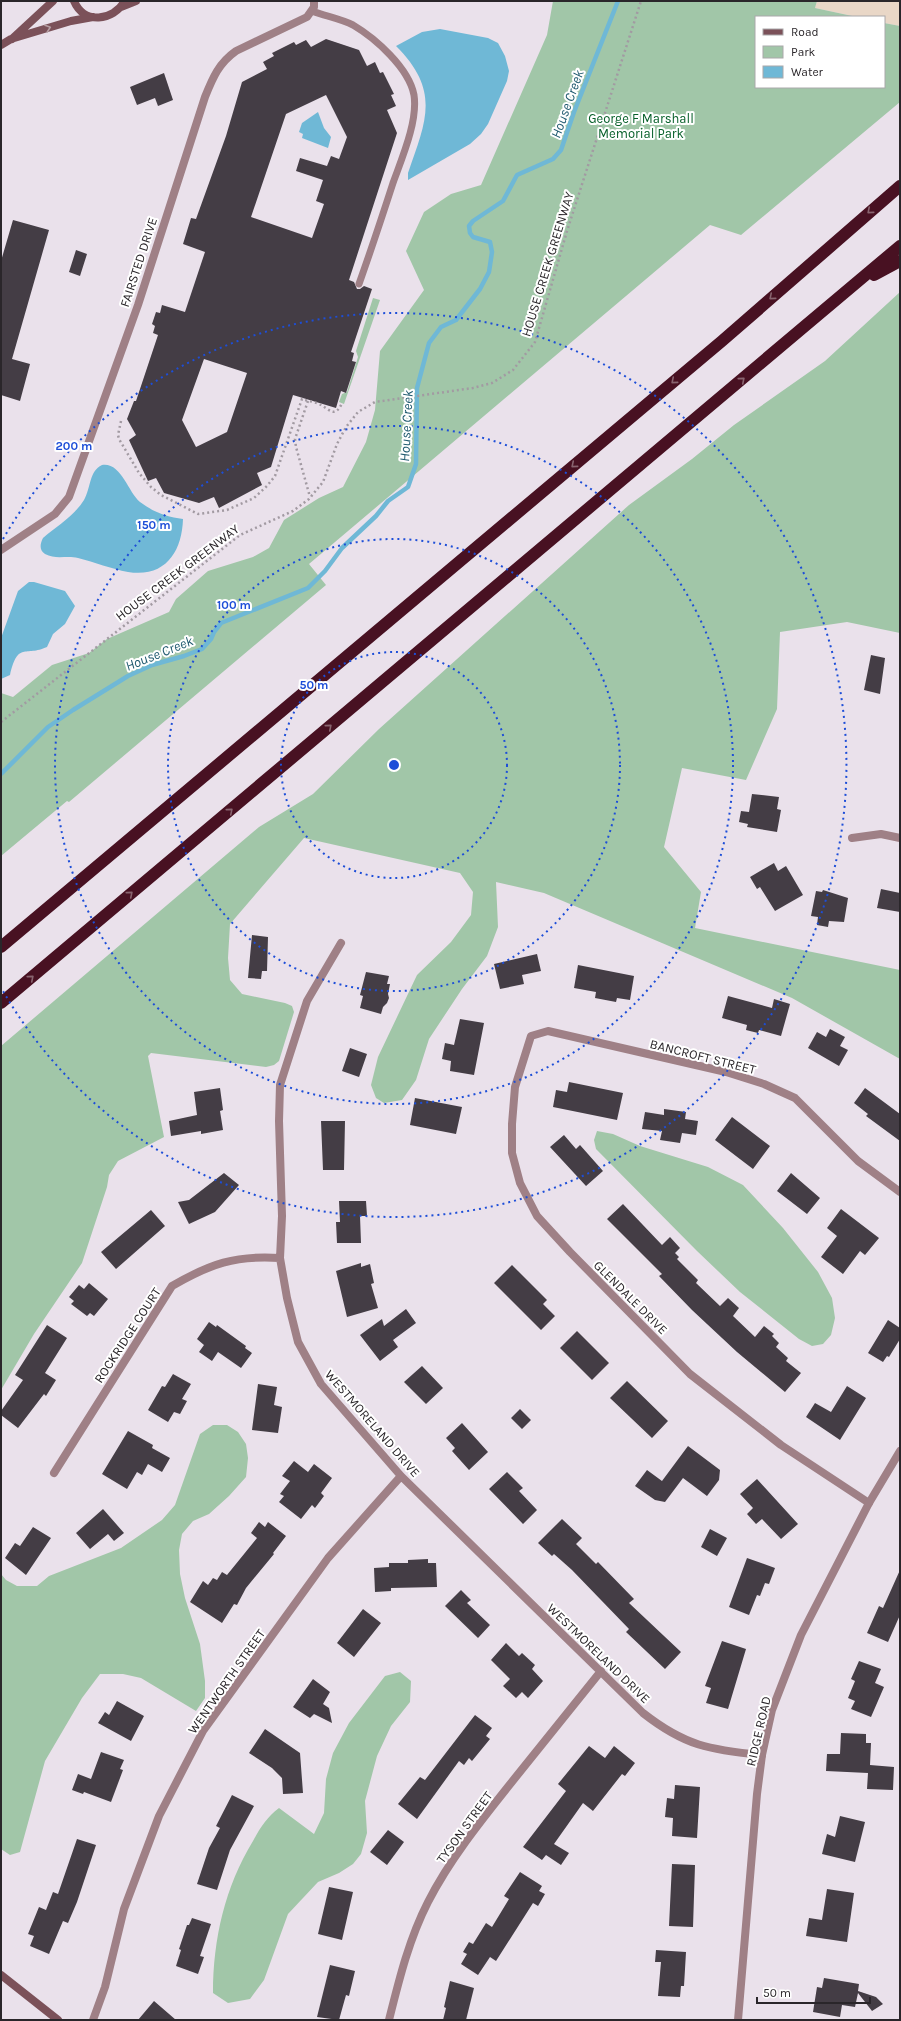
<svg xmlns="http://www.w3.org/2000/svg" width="901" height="2021" viewBox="0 0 901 2021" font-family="Karla,sans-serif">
	<rect width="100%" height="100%" fill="#eae1eb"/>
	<path fill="#e9d7c7" d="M817,1H900V26L884,23V17H857L815,8Z"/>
	<path fill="#a1c6a8" d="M553,1H817L815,8L857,17H756V87H884V23L900,26V102L741,235L710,225L309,564L326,585L69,802L67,801L1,856V693L13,697L52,665L89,653L107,639L169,612L176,599L208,571L253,557L269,548L284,520L319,498L343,487L366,442L375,410L380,351L424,290L406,251L424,212L451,194L481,185L547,35Z
		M900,292V633L847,622L780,632L777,709L746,780L682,768L664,847L701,892L695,928L900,970V1059L792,998L544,893L496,882L498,927L487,956L462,989L429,1039L416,1080L402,1100L384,1103L376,1098L371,1085L378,1057L417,975L451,942L471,915L473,892L460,873L304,838L230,924L228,958L230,980L242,994L285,1003L292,1006L294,1012L279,1061L274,1065L266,1067L151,1053L148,1056L164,1137L118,1161L109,1175L107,1187L82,1263L34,1334L1,1390V1046L259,827L313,794L379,729L629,505L692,459L734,425L825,361Z
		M373,298L380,300L344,404L339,402L342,394L347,392L358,357L356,351Z
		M597,1131L613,1134L640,1146L708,1167L743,1185L783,1228L818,1272L832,1298L835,1318L831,1335L823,1344L812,1346L799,1339L740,1292L697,1251L596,1149L594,1140Z
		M213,1425H227L238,1432L246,1444L248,1458L246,1477L229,1496L209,1514L193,1521L182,1534L179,1550L180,1574L185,1598L200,1644L205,1681V1698L196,1711L141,1678L123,1674H100L82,1698L45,1761L20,1852L10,1855L1,1849V1574L6,1580L17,1586H37L49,1576L121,1548L162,1520L175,1505L200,1434Z
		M400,1672L411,1681L410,1702L391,1726L377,1756L365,1801L367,1833L361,1854L353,1864L339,1873L318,1882L288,1914L264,1980L250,1999L228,2003L213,1993C213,1939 225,1887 253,1841C260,1828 267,1817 279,1808L314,1834L324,1813L326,1779L333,1753L349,1723L385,1676Z"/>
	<path fill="#6fb8d6" d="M440,29L488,38L498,43L505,56L509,71L507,81L488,124L481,134L470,144L408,180V173C426,121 441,91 396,46L422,32Z
		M318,112L324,128L331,137L328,148L302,138L303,134L299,132L302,123Z
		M102,465C121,462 128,492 140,502C153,512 167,517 183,519C182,552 165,578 128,572C111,569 95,562 78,558C67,555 56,560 45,554C39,550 40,544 43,538C57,526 74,516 84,500C91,488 89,471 102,465Z
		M29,582H34L65,591L75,606L65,624L53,634L47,647C25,657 18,641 10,675L1,679V638L18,591Z"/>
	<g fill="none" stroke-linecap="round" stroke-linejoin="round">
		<path stroke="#6fb8d6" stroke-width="4.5" d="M1,774L48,727L73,710L128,676L152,665L184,656L202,649L211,639L214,632L221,623L308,588L325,571L342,548L376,516L388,501L408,487L416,464L417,388L429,343L441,327L456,320L480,289L489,272L492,252L490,242L473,237L470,233L469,226L473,221L503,201L517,175L553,159L561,150L574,112L618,1"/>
	</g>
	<path fill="#443d45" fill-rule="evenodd" d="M326,39L359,50L367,66L375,62L380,73L383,72L394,94L391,95L396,106L387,110L397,133L349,280L354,282L357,289H360L364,286L372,289L351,352L354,353L352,361L356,362L346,393L341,391L336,408L293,395L271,467L257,473L262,485L219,508L214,497L199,503L164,493L156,478L148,481L129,440L136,435L127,419L134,401H136L158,335L153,333L155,326L152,324L156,312L160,313L162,305L185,312L205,252L183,244L191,218L196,219L226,136L242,82L267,69L263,62L274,56L272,53L294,42L296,45L306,40L311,47ZM326,95L347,137L339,159L331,156L327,166L300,158L296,171L323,180L316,201L324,204L312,238L251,217L286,114ZM204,359L247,373L227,432L196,447L182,420Z
		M164,73L173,100L158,106L155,98L137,105L130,87Z
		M13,220L49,230L12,359L30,364L20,401L1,395V261Z
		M76,250L87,254L80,276L69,272Z
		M871,655L885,658L880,694L864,690Z
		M752,794L779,797L777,809L781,810L777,832L747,827L748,824L739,822L741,811L749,812Z
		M774,863L778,871L786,866L803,895L775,911L760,887L757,889L750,877Z
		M881,889L900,893V912L877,908Z
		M823,890L848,898L844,922L829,921L828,927L817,925L818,917L811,916L816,891L822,892Z
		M252,935L268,937L267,971H262L261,979L248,978Z
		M537,954L541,971L522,975L524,984L500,989L494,964Z
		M578,965L634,976L630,1000L617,998L616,1002L595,998L596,992L574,988Z
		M366,972L389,976L387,984H390L388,994L389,998L387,1003L383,1007L381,1014L360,1008L363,996L360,995Z
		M728,996L772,1008L774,999L790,1004L781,1036L759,1030L758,1033L746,1030L747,1025L722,1018Z
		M460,1019L484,1023L474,1075L450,1071L451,1061L442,1059L445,1043L454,1045Z
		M830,1029L845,1037L840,1046L848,1050L839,1066L808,1048L817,1032L826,1037Z
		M350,1048L367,1054L359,1077L342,1071Z
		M569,1082L623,1093L617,1120L553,1107L556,1090L567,1092Z
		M220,1088L223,1110L220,1111L223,1130L201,1134V1131L171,1136L169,1121L197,1115L194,1092Z
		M865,1088L900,1114V1141L866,1116L868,1114L854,1103Z
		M415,1098L462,1107L456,1134L410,1125Z
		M664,1109L686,1112L685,1119L698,1121L696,1135L682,1133L680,1143L660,1140L662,1131L642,1129L645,1112L664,1115Z
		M732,1117L770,1146L753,1169L715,1140Z
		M321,1121H345L344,1170H323Z
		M564,1135L576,1149L580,1145L603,1171L586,1186L550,1147Z
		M224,1173L239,1185L215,1212L189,1224L178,1202L189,1200Z
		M791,1173L820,1198L807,1214L777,1191Z
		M339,1201H366L367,1216H360L361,1243H337L336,1222H340Z
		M623,1204L662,1245L670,1237L680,1248L675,1253L679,1257L677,1259L698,1280L696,1283L720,1306L728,1298L739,1308L733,1316L755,1337L764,1326L774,1334L772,1336L779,1343L776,1347L788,1358L786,1361L801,1373L785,1392L737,1352L692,1310L659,1276L662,1274L607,1219Z
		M841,1209L879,1238L865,1255L860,1251L843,1274L821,1257L837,1236L827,1228Z
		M151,1210L165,1226L116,1269L101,1252Z
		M361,1263V1267L370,1264L374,1283L371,1284L378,1308L347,1317L336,1271Z
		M512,1265L547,1300L543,1304L555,1316L541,1330L494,1283Z
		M89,1283L108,1299L94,1316L90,1313L87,1316L71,1304L74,1301L69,1297L79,1285L84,1289Z
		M406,1309L416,1323L393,1340L398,1347L380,1361L360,1335L382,1319L384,1326Z
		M888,1320L900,1328V1339L889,1357L887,1356L883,1362L868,1353Z
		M209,1322L216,1327L217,1325L246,1346L245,1348L252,1353L241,1368L218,1352L212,1361L199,1352L204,1345L197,1339Z
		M47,1325L67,1338L45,1373L56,1380L46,1396L44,1394L18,1428L1,1415V1411L23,1380L15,1375Z
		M577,1331L609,1363L592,1380L560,1348Z
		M422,1366L443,1388L426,1404L404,1382Z
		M173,1374L191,1384L182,1399L187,1401L180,1414L174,1412L168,1422L148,1410L162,1386L165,1387Z
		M627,1381L668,1421L652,1438L610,1398Z
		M258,1384L277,1387L274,1405L282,1407L278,1433L252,1430Z
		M847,1386L866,1398L840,1440L806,1417L815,1403L831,1412Z
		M520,1409L531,1420L522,1429L511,1418Z
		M462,1423L488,1452L469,1470L452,1451L455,1448L446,1438Z
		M128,1431L153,1445L152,1448L170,1458L162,1472L148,1464L142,1475L137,1472L127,1489L102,1474Z
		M688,1446L720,1470L719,1480L707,1496L683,1478L665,1502L655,1500L635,1486L647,1470L662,1481Z
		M294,1461L308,1472L314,1464L332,1478L321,1493L324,1496L315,1508L312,1505L301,1519L279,1502L284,1496L280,1494L290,1481L282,1476Z
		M507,1472L523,1488L519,1491L537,1510L523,1524L489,1489Z
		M757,1479L798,1524L781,1539L762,1519L756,1524L747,1514L753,1508L740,1494Z
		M103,1509L124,1533L114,1541L108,1534L90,1549L76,1533Z
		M562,1519L582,1538L576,1544L596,1564L598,1562L634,1599L629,1603L681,1652L665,1669L626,1632L629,1629L572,1570L554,1554L552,1556L538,1543Z
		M259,1522L265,1527L268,1522L286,1536L273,1553L274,1554L246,1588L237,1605L234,1604L222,1623L190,1602L203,1581L208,1585L213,1578L217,1580L222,1572L227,1575L257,1538L251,1533Z
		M33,1527L51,1538L26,1575L5,1558L15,1543L20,1546Z
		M710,1529L727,1538L717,1556L701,1547Z
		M747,1558L775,1568L769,1584L765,1583L760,1596L757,1595L749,1615L729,1607Z
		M428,1559V1563H436L437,1587L391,1588V1591L375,1592L374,1568L389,1567V1563H408V1560Z
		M900,1570V1615L888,1642L867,1633L879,1606L883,1608Z
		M461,1590L471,1600L467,1603L490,1625L478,1638L445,1606Z
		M363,1609L381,1623L354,1657L337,1643Z
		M722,1641L746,1649L728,1709L706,1703L711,1688L705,1686Z
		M506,1643L519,1656L522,1653L535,1665L532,1669L543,1681L528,1698L522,1692L516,1698L503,1686L510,1679L491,1660Z
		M859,1661L881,1669L875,1683L884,1687L871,1717L851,1709L855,1701L848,1698L855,1681L851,1679Z
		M313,1679L330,1692L323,1704L329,1708L332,1723L314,1714L310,1718L293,1707Z
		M117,1701L144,1716L131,1741L98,1723L105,1712L109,1715Z
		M475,1715L492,1728L486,1736L490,1739L472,1761L469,1758L464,1765L459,1761L417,1819L398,1804L420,1777L425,1780Z
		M265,1729L300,1753L303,1793L283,1794L282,1778L272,1768L249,1753Z
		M841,1733L866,1734V1743H871L870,1765L894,1767L893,1790L867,1789L868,1773L826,1771L827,1754H840Z
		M589,1746L605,1758L614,1746L635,1763L625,1776L622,1774L593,1811L583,1803L554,1844L569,1853L561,1865L546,1855L542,1860L523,1847L566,1791L558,1784Z
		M101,1752L124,1760L120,1769L123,1770L111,1802L84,1792L83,1794L72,1790L78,1774L91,1779Z
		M675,1785L700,1787L697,1838L672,1836L673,1818L665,1817L667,1798L674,1799Z
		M232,1795L254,1806L230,1850L217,1890L197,1884L209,1848L220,1828L216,1826Z
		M840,1816L865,1822L855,1862L822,1854L827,1834L835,1837Z
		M388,1830L404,1842L387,1865L370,1852Z
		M77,1839L96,1845L77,1902L68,1923L63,1921L49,1954L30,1946L34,1936L28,1934L39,1907L46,1910L53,1892L58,1894Z
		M672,1864L695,1865L693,1927L669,1926Z
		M520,1872L542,1886L539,1891L545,1894L538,1906L533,1903L496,1961L490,1957L478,1975L461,1964L467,1954L463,1952L469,1942L473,1944L486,1923L492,1927L509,1899L504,1896Z
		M329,1887L353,1892L342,1940L318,1934Z
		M827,1889L854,1893L847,1942L806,1936L809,1918L822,1920Z
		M192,1918L211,1924L200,1956L204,1957L198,1974L176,1966L181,1950L179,1949L187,1925H189Z
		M656,1950L686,1952L684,1986H681L680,1997L658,1996L661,1962H655Z
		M330,1965L355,1971L349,1996L346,1995L339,2020L317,2017Z
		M824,1978L859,1984L858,1991L876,1997L883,2004L872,2011L858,1993L855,2007L842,2005L840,2017L813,2012L817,1987L822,1988Z
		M450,1981L474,1988L466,2020H443L446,2008L444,2007Z
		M154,2001L176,2020H138Z"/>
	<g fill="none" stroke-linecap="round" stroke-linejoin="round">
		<path stroke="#a29aa2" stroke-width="2.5" stroke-dasharray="2 3" stroke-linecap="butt" d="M308,401L295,439L296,447L310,497
			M121,421L118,435L119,439L139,473L151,487L161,495L198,514L227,510L254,498L267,486L275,476L302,399C308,401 316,402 321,405C329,409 335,419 342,403
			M1,722L240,535L293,511L309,499L323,482L337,444L346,427L358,412L375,402L473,388L492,383L513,370L535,342L567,231L641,1"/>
		<path stroke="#9f8086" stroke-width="7" d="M312,11C325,16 341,19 353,25C375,38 409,68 414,95C418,121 402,158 393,183C382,217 371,250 359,284"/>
		<path stroke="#9f8086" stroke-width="8" d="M1,550L55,514L69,497L138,305L205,97C213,77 219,63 236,51L307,17L314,7V1
			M852,838L881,834L900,838
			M341,943L307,1001L280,1085L279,1121L282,1216L280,1258L287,1298L298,1342L321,1384L401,1476L643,1713C685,1746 710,1750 762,1755
			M54,1473L172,1286C210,1264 235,1255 280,1258
			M869,1503L781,1445L690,1374L570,1252L537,1216L520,1183L512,1153V1124L515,1087L531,1036L548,1031L726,1072L764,1084L795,1098L858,1161L900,1192
			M93,2020L105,1987L124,1909L159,1816L203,1731L328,1558L401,1476
			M389,2020C399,1980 409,1939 428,1902C451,1857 484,1817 515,1778C544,1742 572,1707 601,1671"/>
		<path stroke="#9f8086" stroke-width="8" d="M738,2020L757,1794L762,1755L772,1710L801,1635L869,1503L900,1451"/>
		<path stroke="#7b5159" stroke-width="8" d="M74,1C84,25 113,21 125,1
			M121,7L136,1
			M12,39L53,1
			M1,45L11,39L71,21L93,17
			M1,1975L58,2020"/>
		<path stroke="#481122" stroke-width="12" d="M874,275L900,261
			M1,947L722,341L900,186
			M1,1003L900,246"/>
	</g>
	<defs><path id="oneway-chevron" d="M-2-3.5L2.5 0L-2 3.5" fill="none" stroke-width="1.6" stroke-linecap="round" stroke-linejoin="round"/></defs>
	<use stroke="#b69fa4" href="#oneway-chevron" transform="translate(48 28) rotate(-19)"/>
	<g stroke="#88646f">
		<use href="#oneway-chevron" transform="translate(870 211) rotate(139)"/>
		<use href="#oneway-chevron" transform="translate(772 297) rotate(139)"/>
		<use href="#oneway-chevron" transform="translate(742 380) rotate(-40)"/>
		<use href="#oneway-chevron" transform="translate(674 381) rotate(140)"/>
		<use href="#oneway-chevron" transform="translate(574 465) rotate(140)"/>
		<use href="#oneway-chevron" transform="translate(329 727) rotate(-40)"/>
		<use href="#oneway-chevron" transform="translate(230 811) rotate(-40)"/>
		<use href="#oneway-chevron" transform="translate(130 894) rotate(-40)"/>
		<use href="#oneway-chevron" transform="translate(31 978) rotate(-40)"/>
	</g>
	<g fill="none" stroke="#1d4ed8" stroke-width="2" stroke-dasharray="2 4">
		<circle cx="394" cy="765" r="113"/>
		<circle cx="394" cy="765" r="226"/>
		<circle cx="394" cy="765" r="339"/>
		<path d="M3 539A452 452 0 1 1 3 991"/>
	</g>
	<g text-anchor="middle" stroke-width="4" stroke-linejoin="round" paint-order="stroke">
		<g font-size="13" fill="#07602a" stroke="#fff">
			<text x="641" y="123">George F Marshall<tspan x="641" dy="15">Memorial Park</tspan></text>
		</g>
		<g font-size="13" fill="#2a262a" stroke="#fff">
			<text transform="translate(138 262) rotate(-72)" y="5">FAIRSTED DRIVE</text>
			<text transform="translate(547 264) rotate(-73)" y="5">HOUSE CREEK GREENWAY</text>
			<text transform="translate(177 572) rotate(-37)" y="5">HOUSE CREEK GREENWAY</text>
			<text transform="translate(703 1056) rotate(14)" y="5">BANCROFT STREET</text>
			<text transform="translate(631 1297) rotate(45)" y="5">GLENDALE DRIVE</text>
			<text transform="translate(127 1335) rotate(-57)" y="5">ROCKRIDGE COURT</text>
			<text transform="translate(373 1423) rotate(49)" y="5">WESTMORELAND DRIVE</text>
			<text transform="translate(599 1653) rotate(44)" y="5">WESTMORELAND DRIVE</text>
			<text transform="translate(226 1681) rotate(-55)" y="5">WENTWORTH STREET</text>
			<text transform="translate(758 1731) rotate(-77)" y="5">RIDGE ROAD</text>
			<text transform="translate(464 1827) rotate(-54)" y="5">TYSON STREET</text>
		</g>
		<g font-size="14" font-style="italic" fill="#215b70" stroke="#fff">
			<text transform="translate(567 104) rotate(-70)" y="5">House Creek</text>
			<text transform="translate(406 426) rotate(-87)" y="5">House Creek</text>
			<text transform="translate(159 653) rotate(-22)" y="5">House Creek</text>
		</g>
	</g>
	<circle cx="394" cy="765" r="6" fill="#1d4ed8" stroke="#fff" stroke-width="2"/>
	<g font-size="12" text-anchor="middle" font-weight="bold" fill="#1d4ed8" stroke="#fff" stroke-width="4" stroke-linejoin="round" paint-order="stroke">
		<text x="74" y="450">200 m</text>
		<text x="154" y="529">150 m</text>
		<text x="234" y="609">100 m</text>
		<text x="314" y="689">50 m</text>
	</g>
	<rect width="901" height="2021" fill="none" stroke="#2a262a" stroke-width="4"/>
	<rect x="755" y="16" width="130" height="72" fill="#ffffff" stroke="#aaa8aa"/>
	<rect x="763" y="29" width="20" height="6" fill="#7b5159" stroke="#aaa8aa"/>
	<text x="791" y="36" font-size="12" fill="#2a262a">Road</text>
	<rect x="763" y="46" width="20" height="12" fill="#a1c6a8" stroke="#aaa8aa"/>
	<text x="791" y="56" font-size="12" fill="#2a262a">Park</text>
	<rect x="763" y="66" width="20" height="12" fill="#6fb8d6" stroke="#aaa8aa"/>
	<text x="791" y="76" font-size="12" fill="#2a262a">Water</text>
	<path d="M757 1997v6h113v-6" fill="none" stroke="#2a262a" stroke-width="2"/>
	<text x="763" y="1997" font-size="12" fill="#2a262a" stroke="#ffffff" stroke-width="3" paint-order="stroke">50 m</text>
</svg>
